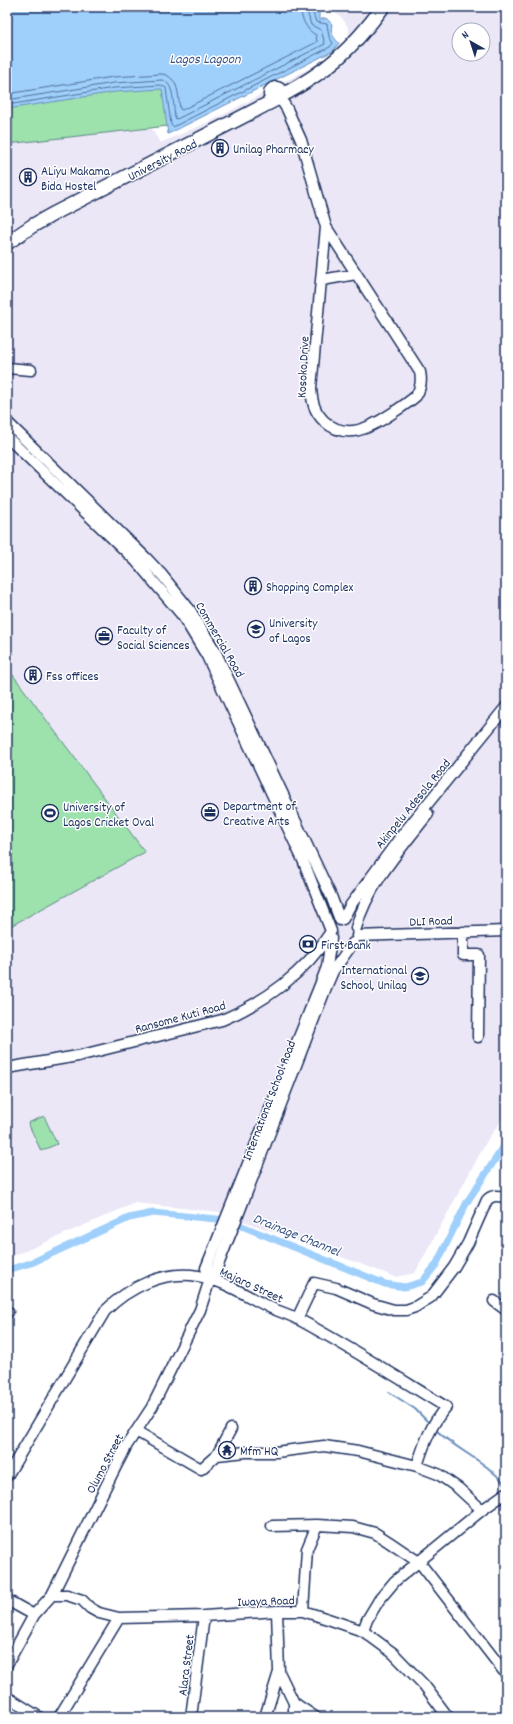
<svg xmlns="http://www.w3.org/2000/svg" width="513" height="1724" viewBox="0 0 513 1724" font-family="Dekko,sans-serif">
	<rect width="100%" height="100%" fill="#fff"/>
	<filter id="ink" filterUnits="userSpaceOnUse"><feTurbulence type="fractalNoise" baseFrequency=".025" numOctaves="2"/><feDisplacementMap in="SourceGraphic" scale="8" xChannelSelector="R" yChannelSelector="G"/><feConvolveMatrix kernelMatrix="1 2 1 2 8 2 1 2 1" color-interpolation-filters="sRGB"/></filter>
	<g filter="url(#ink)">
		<path fill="#ece7f6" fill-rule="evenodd" d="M328,7H506V1114L488,1139L415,1273L396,1277L219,1212L135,1203L7,1259V133L144,115L160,143L213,120L336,54L347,45L349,29L342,18ZM459,30H483V54H459Z"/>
		<path fill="#9de1ad" stroke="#5c8886" d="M7,7H300L177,125L7,144Z
			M7,667L145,852L7,928Z
			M44,1116L57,1144L41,1151L28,1123Z"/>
		<path fill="#9fcffb" stroke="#6a8fbc" d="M7,7H314L319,12V20L326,18L332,24C330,33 333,37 339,43L333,51L168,134L162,89L115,92L7,109Z"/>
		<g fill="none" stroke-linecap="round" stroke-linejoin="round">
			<path stroke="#506f9d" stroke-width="1" d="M7,94L113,77L162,74C179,77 178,95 180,109L182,110L317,42L316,35C306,30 301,18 300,7
				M7,100L114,83L162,80C175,83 173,106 175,118L177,119L325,44L321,30L311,25L306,7
				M7,105L114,88L161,85L166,88L171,125L173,127L330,47L333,43L329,37L327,24L316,22L311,7"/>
			<path stroke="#6a8fbc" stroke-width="2" d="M389,1392L415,1409L431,1425
				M435,1429C457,1451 485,1460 506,1485"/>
			<path stroke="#9fcffb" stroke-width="7" d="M7,1270L31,1263L129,1218L153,1213L227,1220L385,1284L405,1287L422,1282L436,1265L467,1202L506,1143"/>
			<g stroke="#1b2f5e" stroke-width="13">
				<path id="minor" d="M280,98L287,109L301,140L326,227L420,372C422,381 421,388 416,396C408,403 400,408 391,414C370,428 346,441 324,421C314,411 312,402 311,388L326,227
					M322,280L356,274
					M7,368L31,370
					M7,422L146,558L162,575L190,610L215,651L331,896L340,920
					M7,437L136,561L182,615L207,656L303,860L331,931
					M343,919L350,906L399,839L506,707
					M356,928C367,886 402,847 428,814
					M463,932V955H479L478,1037
					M357,936L506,931
					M7,1068L78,1056L222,1020C265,1002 305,973 330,933
					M210,1279L206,1268L320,985L327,967L331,938
					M494,1301L506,1310
					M7,1313L8,1312
					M297,1319L314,1283L336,1288L373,1304L394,1310H406L415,1307L431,1297L454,1267L468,1243L487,1200C493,1194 499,1196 506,1197
					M136,1431L201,1469L217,1455L231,1429
					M217,1455L246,1452H276L324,1446L358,1451L417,1466L438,1474L458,1488L482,1510
					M7,1476L105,1311C129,1287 164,1270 198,1276C223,1280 245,1295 267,1306C277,1311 288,1314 298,1319C348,1346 397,1377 446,1407C431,1424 424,1444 417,1466
					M272,1526L317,1525L353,1527L375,1533L389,1542L420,1563L506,1674
					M52,1595H67L82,1600L90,1608L99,1613L119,1618L204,1616L277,1611H303L331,1620L363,1631L393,1653L424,1685L448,1717
					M7,1600L34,1615
					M277,1611L279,1672L294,1703V1717
					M303,1611L307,1549L317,1525
					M363,1631L367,1620L379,1600L395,1581L482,1510L506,1493
					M7,1664L34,1615L52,1595L113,1472L127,1445L152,1407L200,1310L210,1279L216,1270L238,1215L327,985L333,971L353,943
					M7,1697L39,1717
					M294,1703L315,1717
					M59,1717L119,1618
					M191,1717L204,1616
					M265,1717L279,1672"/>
			</g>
			<g stroke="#1b2f5e" stroke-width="16">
				<path id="major" d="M270.5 94a5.5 5.5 0 1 1 11 0a5.5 5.5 0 1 1-11 0Z
					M281,96C328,71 352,49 383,7
					M7,243L32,226L55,213L275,100"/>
			</g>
			<use href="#minor" stroke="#fff" stroke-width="10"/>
			<use href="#major" stroke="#fff" stroke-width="13"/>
		</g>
	</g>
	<defs>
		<g id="building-ring" transform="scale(0.9)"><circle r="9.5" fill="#fff" stroke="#1b2f5e" stroke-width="1.5"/><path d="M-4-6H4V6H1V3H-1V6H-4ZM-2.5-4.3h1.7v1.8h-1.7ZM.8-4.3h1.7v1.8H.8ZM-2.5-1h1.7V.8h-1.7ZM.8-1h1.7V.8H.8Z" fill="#1b2f5e"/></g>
		<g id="university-ring" transform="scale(0.9)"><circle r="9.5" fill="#fff" stroke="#1b2f5e" stroke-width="1.5"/><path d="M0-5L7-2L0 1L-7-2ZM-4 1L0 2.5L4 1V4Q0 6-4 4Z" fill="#1b2f5e"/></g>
		<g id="office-ring" transform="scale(0.9)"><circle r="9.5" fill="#fff" stroke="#1b2f5e" stroke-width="1.5"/><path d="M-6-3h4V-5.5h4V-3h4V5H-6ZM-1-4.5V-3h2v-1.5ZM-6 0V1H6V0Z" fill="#1b2f5e"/></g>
		<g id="stadium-ring" transform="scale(0.9)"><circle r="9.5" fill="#fff" stroke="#1b2f5e" stroke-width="1.5"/><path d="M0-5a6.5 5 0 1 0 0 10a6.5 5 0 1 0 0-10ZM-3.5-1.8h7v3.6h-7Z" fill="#1b2f5e"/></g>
		<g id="bank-ring" transform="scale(0.9)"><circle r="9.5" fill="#fff" stroke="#1b2f5e" stroke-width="1.5"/><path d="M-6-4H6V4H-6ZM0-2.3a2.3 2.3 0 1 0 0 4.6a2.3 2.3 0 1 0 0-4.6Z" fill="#1b2f5e"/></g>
		<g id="school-ring" transform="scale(0.9)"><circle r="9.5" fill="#fff" stroke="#1b2f5e" stroke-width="1.5"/><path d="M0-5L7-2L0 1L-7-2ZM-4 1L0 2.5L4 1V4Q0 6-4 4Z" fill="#1b2f5e"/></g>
		<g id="temple-ring" transform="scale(0.9)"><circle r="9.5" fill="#fff" stroke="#1b2f5e" stroke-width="1.5"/><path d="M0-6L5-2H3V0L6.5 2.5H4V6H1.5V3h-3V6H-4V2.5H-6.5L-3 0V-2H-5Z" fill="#1b2f5e"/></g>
	</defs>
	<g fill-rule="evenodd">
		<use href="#building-ring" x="220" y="148"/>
		<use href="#building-ring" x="28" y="177"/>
		<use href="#building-ring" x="253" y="586"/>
		<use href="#university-ring" x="256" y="629"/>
		<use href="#office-ring" x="104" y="636"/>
		<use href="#building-ring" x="33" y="675"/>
		<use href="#office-ring" x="210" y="812"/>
		<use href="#stadium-ring" x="50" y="813"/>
		<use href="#bank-ring" x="308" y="944"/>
		<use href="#school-ring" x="420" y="976"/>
		<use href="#temple-ring" x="227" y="1450"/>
	</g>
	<g text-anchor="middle" stroke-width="3" stroke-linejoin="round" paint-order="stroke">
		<g font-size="13" fill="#1b2f5e" stroke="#fff" text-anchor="start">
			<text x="233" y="153">Unilag Pharmacy</text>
			<text x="41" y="175">ALiyu Makama<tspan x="41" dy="15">Bida Hostel</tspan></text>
			<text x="266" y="591">Shopping Complex</text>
			<text x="269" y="627">University<tspan x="269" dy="15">of Lagos</tspan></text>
			<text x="117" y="634">Faculty of<tspan x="117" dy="15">Social Sciences</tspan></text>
			<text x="46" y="680">Fss offices</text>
			<text x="223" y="810">Department of<tspan x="223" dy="15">Creative Arts</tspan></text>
			<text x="63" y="811">University of<tspan x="63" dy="15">Lagos Cricket Oval</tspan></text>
			<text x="321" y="949">First Bank</text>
			<text x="407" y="974" text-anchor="end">International<tspan x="407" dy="15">School, Unilag</tspan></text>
			<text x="240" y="1455">Mfm HQ</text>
		</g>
		<g font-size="13" fill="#1b2f5e" stroke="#fff">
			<text transform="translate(162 159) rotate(-27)" y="5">University Road</text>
			<text transform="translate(302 367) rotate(-87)" y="5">Kosoko Drive</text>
			<text transform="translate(221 639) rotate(60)" y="5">Commercial Road</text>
			<text transform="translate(412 803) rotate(-51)" y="5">Akinpelu Adesola Road</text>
			<text transform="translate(431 920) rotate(-2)" y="5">DLI Road</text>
			<text transform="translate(180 1016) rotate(-15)" y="5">Ransome Kuti Road</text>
			<text transform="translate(268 1100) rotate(-69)" y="5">International School Road</text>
			<text transform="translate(252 1284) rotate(25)" y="5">Majaro Street</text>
			<text transform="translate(104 1463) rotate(-62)" y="5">Olumo Street</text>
			<text transform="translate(266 1600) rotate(-2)" y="5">Iwaya Road</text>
			<text transform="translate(185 1665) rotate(-83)" y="5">Alara Street</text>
		</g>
		<g font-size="14" font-style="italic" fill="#3c5785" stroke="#fff">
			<text x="205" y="63">Lagos Lagoon</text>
			<text transform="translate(297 1234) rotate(22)" y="5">Drainage Channel</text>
		</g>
	</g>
	<rect width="513" height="1724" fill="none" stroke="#fff" stroke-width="24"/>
	<rect x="12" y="12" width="489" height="1700" fill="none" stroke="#1b2f5e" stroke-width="1.5" filter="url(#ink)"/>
	<g transform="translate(471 42) rotate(321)"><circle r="19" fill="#ffffff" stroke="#a4acbf"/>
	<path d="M0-3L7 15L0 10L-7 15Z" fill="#1b2f5e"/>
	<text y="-6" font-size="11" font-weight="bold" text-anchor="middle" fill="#1b2f5e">N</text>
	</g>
</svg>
